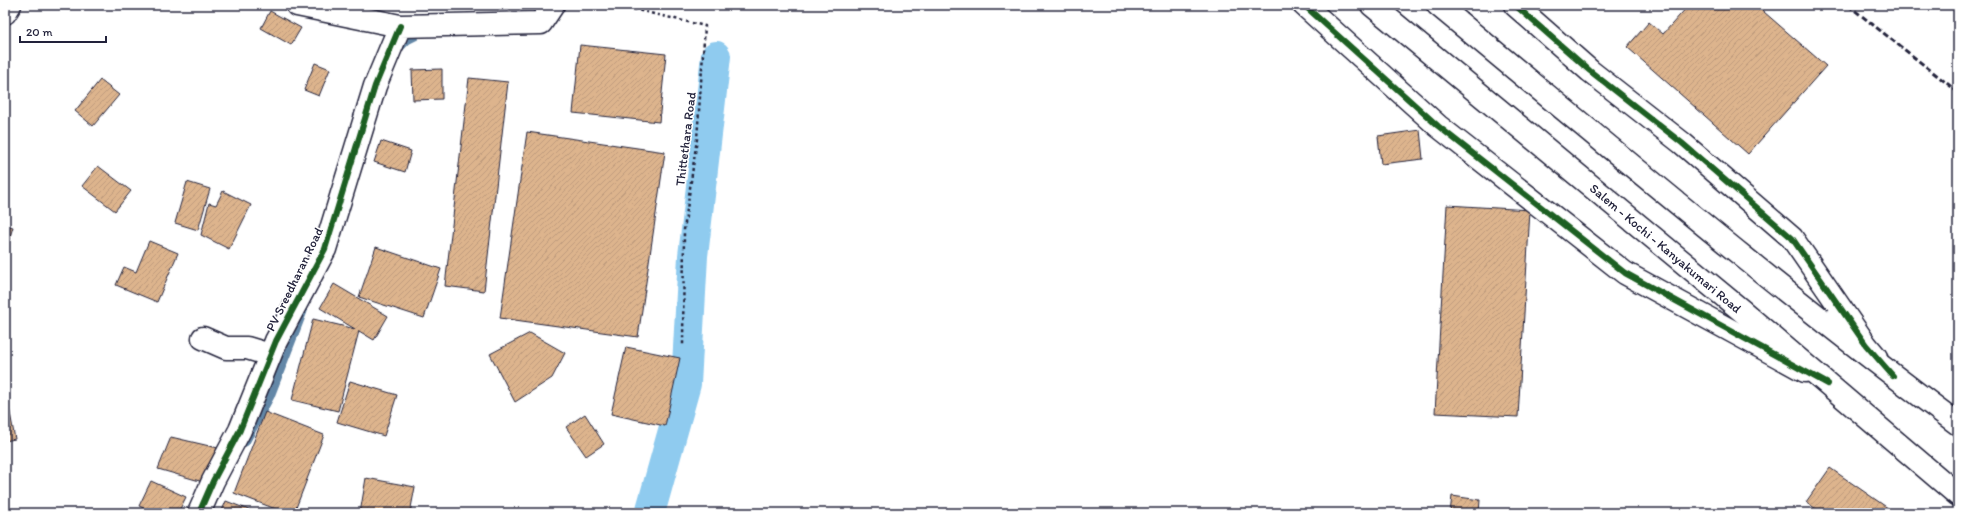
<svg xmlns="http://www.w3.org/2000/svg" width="1963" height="518" viewBox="0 0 1963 518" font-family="Itim,sans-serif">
	<defs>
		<pattern id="building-hatch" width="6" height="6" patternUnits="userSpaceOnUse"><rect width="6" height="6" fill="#ddb48d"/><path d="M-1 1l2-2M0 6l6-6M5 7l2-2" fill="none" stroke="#bd9a7b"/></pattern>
	</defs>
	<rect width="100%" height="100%" fill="#fff"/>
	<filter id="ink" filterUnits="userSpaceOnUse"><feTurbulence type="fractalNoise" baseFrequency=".025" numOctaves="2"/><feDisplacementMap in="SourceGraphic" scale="8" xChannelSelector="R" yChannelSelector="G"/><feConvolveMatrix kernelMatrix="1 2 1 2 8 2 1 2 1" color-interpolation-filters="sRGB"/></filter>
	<g filter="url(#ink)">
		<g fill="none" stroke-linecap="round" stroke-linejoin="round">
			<path stroke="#6387a7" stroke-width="9" d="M397,50L407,40L415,36L420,28
				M245,442L270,396L303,311"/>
			<path stroke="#8fcbef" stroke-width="30" d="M650,513L686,384L693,256L716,56"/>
		</g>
		<path fill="url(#building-hatch)" stroke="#22223b" d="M1689,5H1756L1826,66L1748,154L1627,47L1649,22L1663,34Z
			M270,11L301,28L291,45L261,28Z
			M580,45L666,54L659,122L573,113Z
			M315,63L330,69L319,96L304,90Z
			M442,69V99L413,100L412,70Z
			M469,78L508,82L484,291L445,286Z
			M100,80L119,95L93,126L75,111Z
			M1420,130L1423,159L1381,164L1378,136Z
			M527,132L665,152L638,337L500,318Z
			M381,141L411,151L405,172L374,162Z
			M98,166L131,191L115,211L82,186Z
			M187,182L210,189L198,230L175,223Z
			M223,191L251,205L229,249L201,235L209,203L216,205Z
			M1447,205L1530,210L1518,417L1435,413Z
			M5,225L13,227L5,253Z
			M149,241L178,253L157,302L116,285L124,267L136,272Z
			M376,247L441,269L424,318L359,297Z
			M334,284L388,316L374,340L359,331L338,411L292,400L313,319L355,329L320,308Z
			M530,333L565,353L552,378L515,402L490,354Z
			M626,347L680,358L665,426L611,414Z
			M350,381L397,395L384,436L337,422Z
			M5,387L15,439L5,441Z
			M265,412L324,435L294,513H286L234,493Z
			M585,414L604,444L586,456L566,427Z
			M171,437L218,448L203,482L158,469Z
			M1830,468L1895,513H1822L1806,502Z
			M366,478L415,487L410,513H360Z
			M151,481L186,497L178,513H154L139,506Z
			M1452,496L1480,500L1479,513H1450Z
			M226,501L257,513H221Z"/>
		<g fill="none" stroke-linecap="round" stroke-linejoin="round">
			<g stroke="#22223b" stroke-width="25">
				<path id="minor" d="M297,5L400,26L541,23L553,5
					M1304,5L1438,126L1625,273L1805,371
					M1515,5L1590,71L1682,143L1792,238L1866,345L1876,357
					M5,13L10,5
					M203,338L226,348H247L270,355
					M199,513L213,481L240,430L276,341L325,249L375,86L400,26"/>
			</g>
			<g stroke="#22223b" stroke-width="25">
				<path id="trunk" d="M1372,5L1742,311L1958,495
					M1438,5C1610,147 1779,291 1958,424"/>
			</g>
			<path stroke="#22223b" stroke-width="2.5" stroke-dasharray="3 3" stroke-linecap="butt" d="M616,5L705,26L697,139L684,230L683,346"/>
			<use href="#minor" stroke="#fff" stroke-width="22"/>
			<use href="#trunk" stroke="#fff" stroke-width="22"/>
			<path stroke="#22223b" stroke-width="3" stroke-dasharray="6 3" stroke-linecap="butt" d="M1848,5L1958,92"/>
			<g stroke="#fff" stroke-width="8">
				<path id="cycleway" d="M1304,5L1438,126L1625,273L1828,384
					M1515,5L1590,71L1682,143L1792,238L1866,345L1893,376
					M199,513L213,481L240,430L276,341L325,249L375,86L400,26"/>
			</g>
			<use href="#cycleway" stroke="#1b5e20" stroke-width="6"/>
		</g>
	</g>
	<g text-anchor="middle" stroke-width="3" stroke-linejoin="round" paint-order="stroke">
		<g font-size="13" fill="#22223b" stroke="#fff">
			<text transform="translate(685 139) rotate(-83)" y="5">Thittethara Road</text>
			<text transform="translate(1666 248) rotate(40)" y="5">Salem - Kochi - Kanyakumari Road</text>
			<text transform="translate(294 279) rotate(-64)" y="5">PV Sreedharan Road</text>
		</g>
	</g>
	<rect width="1963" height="518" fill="none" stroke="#fff" stroke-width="20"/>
	<rect x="10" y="10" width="1943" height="498" fill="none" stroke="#22223b" stroke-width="1.5" filter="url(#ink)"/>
	<path d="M20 36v6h86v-6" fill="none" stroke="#22223b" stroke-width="2"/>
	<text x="26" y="36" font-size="12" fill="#22223b" stroke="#ffffff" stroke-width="3" paint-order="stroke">20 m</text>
</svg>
